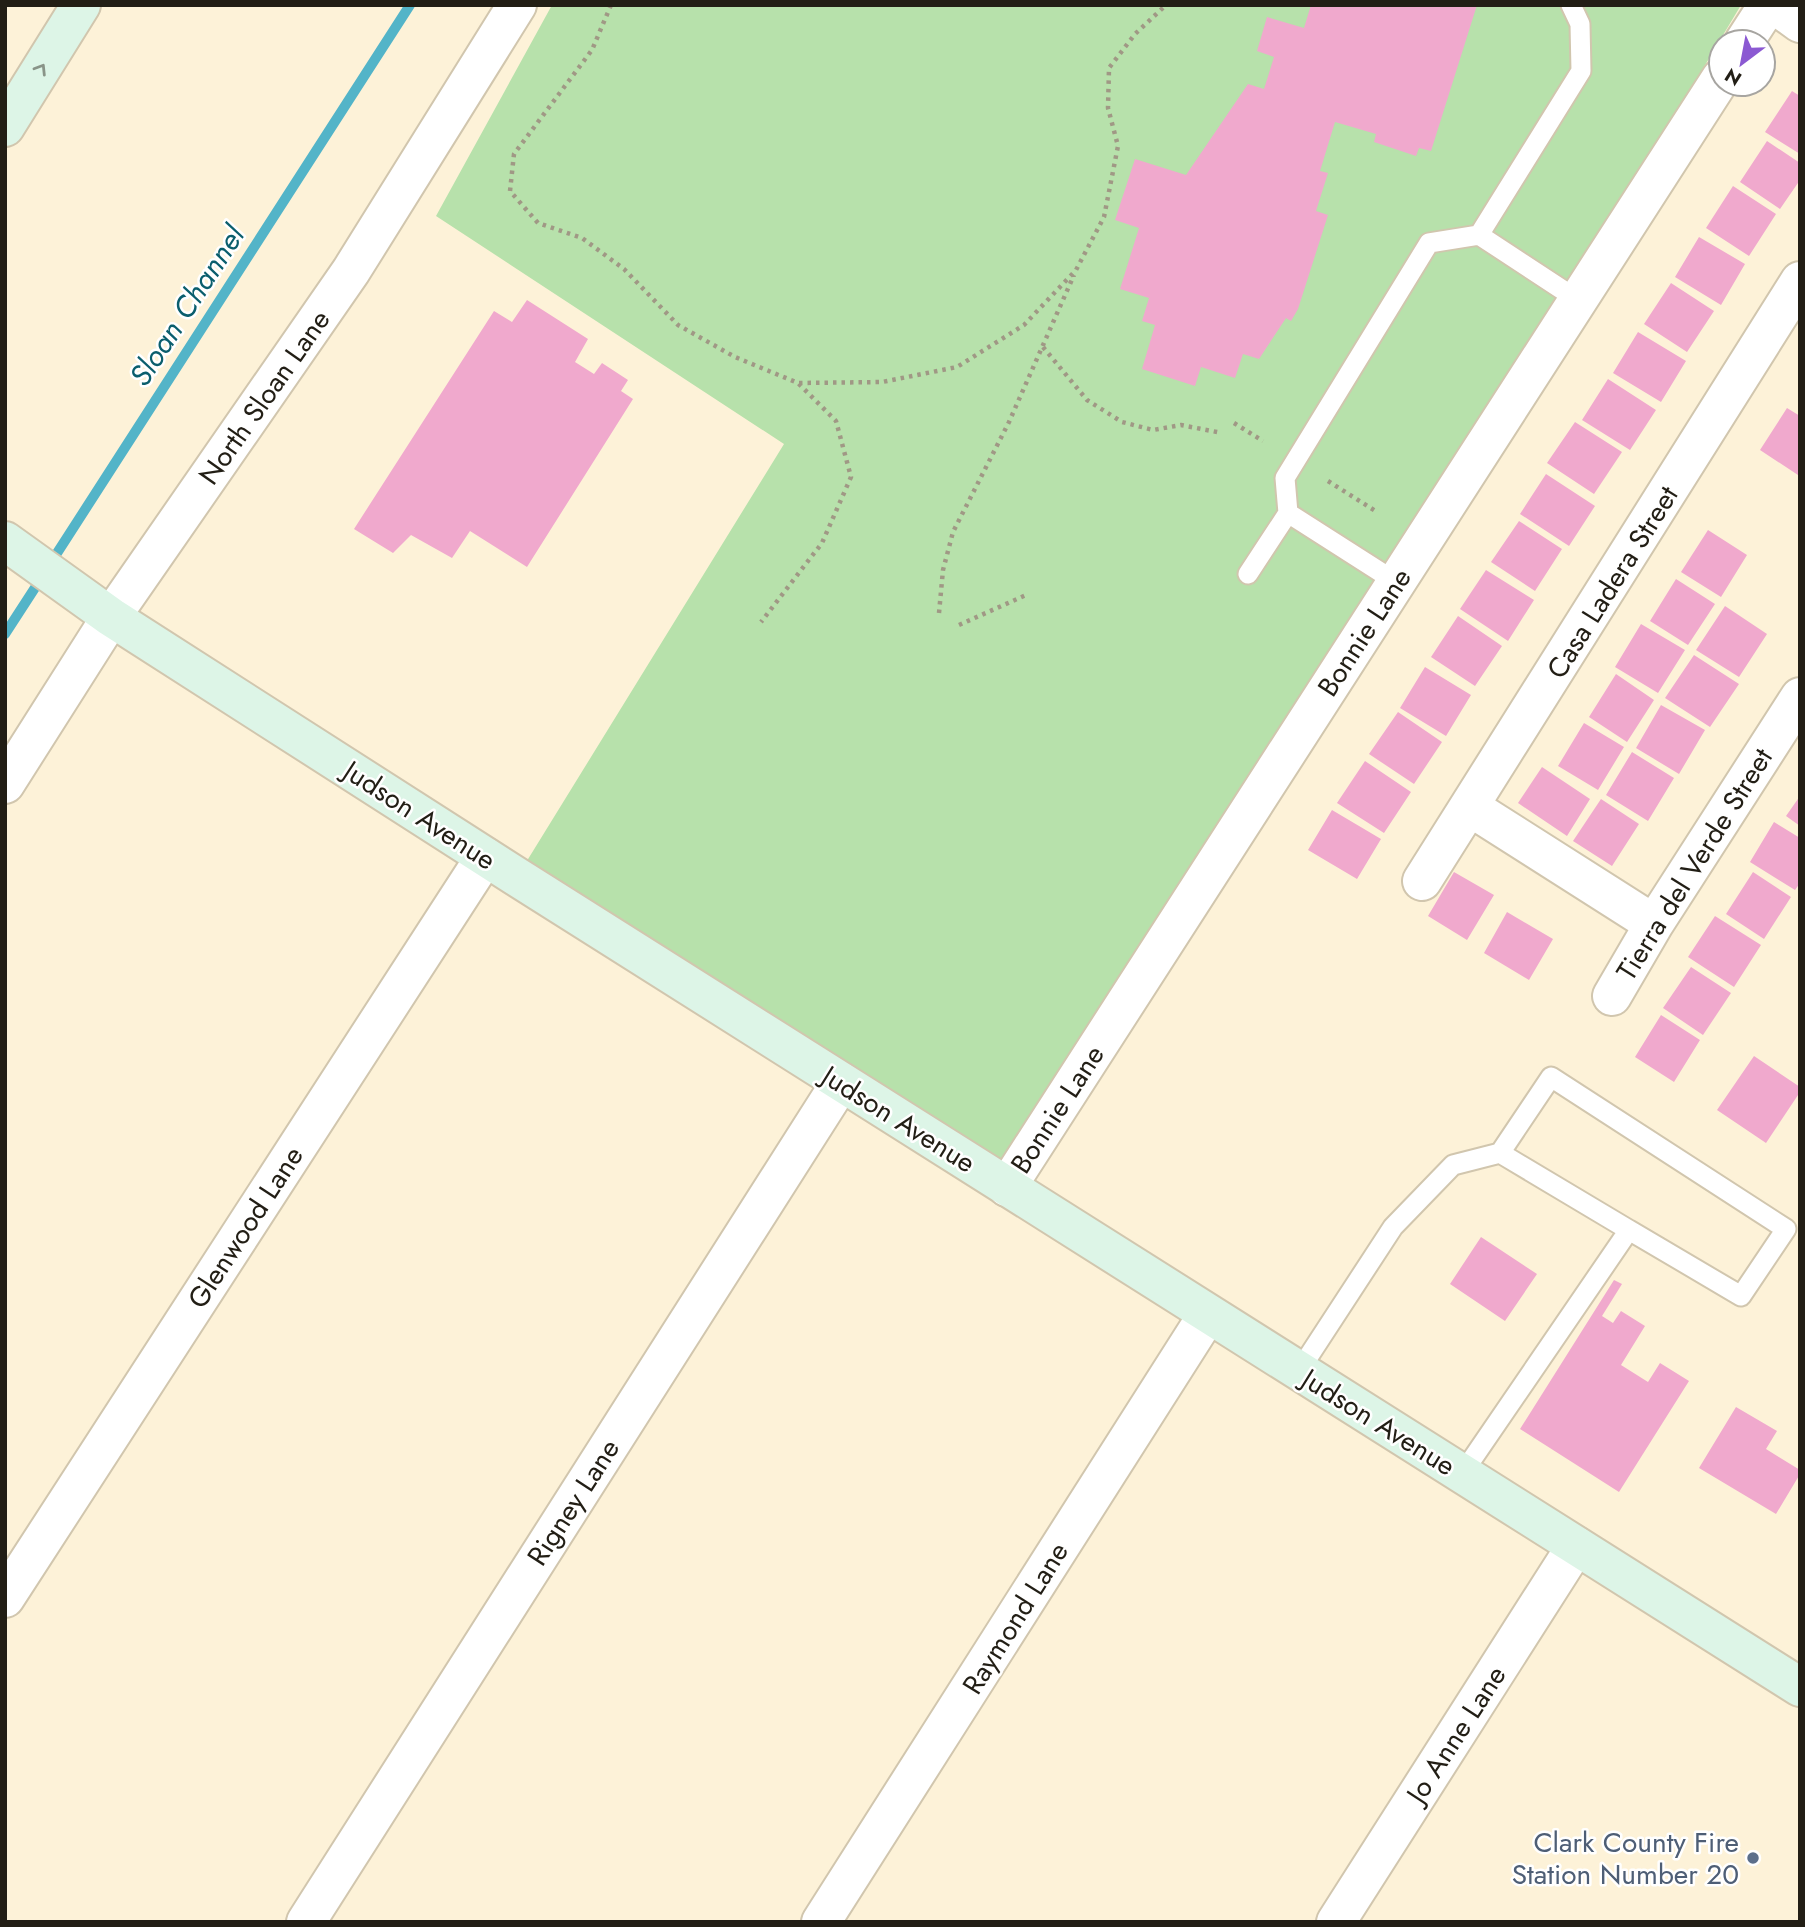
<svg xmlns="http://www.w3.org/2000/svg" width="1805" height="1927" viewBox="0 0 1805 1927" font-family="Jost,sans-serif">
	<rect width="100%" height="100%" fill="#fdf2d8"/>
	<path fill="#b7e1ab" d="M552,5H1741L1396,582L1007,1187L517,877L784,444L436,216Z"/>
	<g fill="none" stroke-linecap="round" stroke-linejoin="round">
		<path stroke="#53b4c8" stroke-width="10" d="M50,564L410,5
			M5,634L42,577"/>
	</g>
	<path fill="#f0a9cd" d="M1311,5H1477L1431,151L1419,148L1416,156L1374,142L1376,134L1335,122L1320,171L1328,173L1316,211L1328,215L1298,309L1291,321L1286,318L1259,359L1243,354L1235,378L1201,367L1195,386L1142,369L1155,325L1142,321L1149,298L1120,289L1139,228L1115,220L1135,159L1186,175L1248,84L1264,89L1274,57L1257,51L1267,17L1304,28Z
		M1792,91L1800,96V154L1765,132Z
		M1767,141L1800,163V180L1780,209L1740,182Z
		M1733,186L1776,214L1749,256L1706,228Z
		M1699,237L1745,264L1721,305L1675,277Z
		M1671,283L1714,311L1687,352L1644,324Z
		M527,300L588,339L575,362L594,374L602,363L628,380L621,391L633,399L527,567L470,531L452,558L411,535L393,553L354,529L494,311L512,322Z
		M1638,332L1686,361L1661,402L1613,373Z
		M1608,379L1656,410L1630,450L1582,420Z
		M1787,408L1800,416L1798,475L1760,450Z
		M1575,422L1622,452L1594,494L1547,463Z
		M1546,474L1595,506L1569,546L1520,514Z
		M1519,521L1562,549L1535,591L1491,562Z
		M1708,530L1747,555L1721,597L1681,572Z
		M1486,570L1534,600L1508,641L1460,609Z
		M1676,579L1715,604L1688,645L1650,621Z
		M1725,606L1767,634L1739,677L1696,650Z
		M1458,616L1502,646L1475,686L1431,657Z
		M1641,624L1685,650L1658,693L1615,667Z
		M1694,655L1739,684L1710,727L1665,698Z
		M1425,667L1471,695L1446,736L1400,708Z
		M1616,674L1654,700L1627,742L1589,717Z
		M1661,705L1705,730L1679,774L1636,748Z
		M1398,712L1442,742L1414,784L1369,754Z
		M1584,723L1624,747L1598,790L1558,766Z
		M1632,752L1674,778L1648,821L1606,795Z
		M1365,761L1411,792L1384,833L1337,803Z
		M1542,767L1590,799L1567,836L1518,803Z
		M1800,796V826L1786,816Z
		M1601,799L1639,824L1612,866L1573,841Z
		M1332,810L1381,839L1357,879L1308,850Z
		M1774,822L1800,838V883L1795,890L1750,862Z
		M1454,872L1494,895L1467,940L1428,916Z
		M1753,872L1791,897L1764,939L1726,914Z
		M1507,912L1553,939L1529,980L1484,953Z
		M1715,916L1761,945L1734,987L1688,957Z
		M1691,967L1731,993L1703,1035L1663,1008Z
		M1661,1015L1700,1040L1674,1082L1635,1057Z
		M1754,1056L1800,1087V1092L1766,1143L1717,1110Z
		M1481,1237L1537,1274L1505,1321L1450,1284Z
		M1614,1280L1622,1284L1602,1316L1613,1323L1621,1311L1645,1326L1621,1365L1648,1382L1660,1363L1689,1381L1619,1492L1520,1429Z
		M1736,1407L1777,1431L1766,1449L1800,1470V1474L1776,1514L1699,1468Z"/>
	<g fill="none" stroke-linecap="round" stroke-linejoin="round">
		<g stroke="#d1c6ae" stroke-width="23">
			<path id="lane" d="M1479,235L1581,71L1580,24L1571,5
				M1288,513L1285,478L1429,243L1479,235L1578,300
				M1248,574L1288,513L1396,582
				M1299,1371L1393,1227L1453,1165L1500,1153
				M1462,1474L1629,1230L1741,1296L1786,1229L1551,1077L1500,1153L1629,1230"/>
		</g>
		<g stroke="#d1c6ae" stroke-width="42">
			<path id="street" d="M1775,5L1800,23
				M1744,42L1768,5
				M5,784L111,617L351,271L517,5
				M1470,807L1654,924
				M1422,881L1800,281
				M1612,996L1654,924L1800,697
				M1007,1187L1721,78
				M5,1598L485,857
				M306,1922L841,1082
				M821,1922L1208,1314
				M1336,1922L1576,1546"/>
		</g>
		<g stroke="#d1c6ae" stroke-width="42">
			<path id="secondary" d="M5,127L81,5
				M5,541L111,617L517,877L1800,1687"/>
		</g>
		<path stroke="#a09885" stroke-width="4.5" stroke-dasharray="3.5 5" stroke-linecap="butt" d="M611,5L592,50L514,154L510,191L538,223L582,238L624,269L678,325L735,357L798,383L836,421L851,477L822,543L761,622
			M1043,347L1087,400L1122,422L1153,430L1181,425L1222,433
			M799,383L882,382L957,367L1024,325L1076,270L1104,217L1118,146L1108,108L1109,68L1135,34L1166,5
			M1234,423L1263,441
			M1328,481L1377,512
			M939,613L943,570L953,532L1009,422L1074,275
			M959,625L1026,595"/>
		<use href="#lane" stroke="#fff" stroke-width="19"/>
		<use href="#street" stroke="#fff" stroke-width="38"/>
		<use href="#secondary" stroke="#ddf5e7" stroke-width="38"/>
	</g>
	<defs><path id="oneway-chevron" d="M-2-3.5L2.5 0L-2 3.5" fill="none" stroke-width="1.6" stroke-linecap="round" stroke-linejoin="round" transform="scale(1.75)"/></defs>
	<use stroke="#899488" href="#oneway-chevron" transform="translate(41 69) rotate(-58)"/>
	<circle fill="#5c6f8a" stroke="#fff" stroke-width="2.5" cx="1753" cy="1858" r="7"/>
	<g text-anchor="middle" stroke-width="5" stroke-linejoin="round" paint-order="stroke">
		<g font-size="28" fill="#221e15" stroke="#fff">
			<text transform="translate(264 397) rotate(-55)" y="10">North Sloan Lane</text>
			<text transform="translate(1612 582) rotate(-58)" y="10">Casa Ladera Street</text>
			<text transform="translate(1364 632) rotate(-57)" y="10">Bonnie Lane</text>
			<text transform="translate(420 815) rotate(33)" y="10">Judson Avenue</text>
			<text transform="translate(1694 864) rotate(-58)" y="10">Tierra del Verde Street</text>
			<text transform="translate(1057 1109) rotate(-57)" y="10">Bonnie Lane</text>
			<text transform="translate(899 1119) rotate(32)" y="10">Judson Avenue</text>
			<text transform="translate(245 1227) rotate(-57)" y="10">Glenwood Lane</text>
			<text transform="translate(1379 1422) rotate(32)" y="10">Judson Avenue</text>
			<text transform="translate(573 1502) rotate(-57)" y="10">Rigney Lane</text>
			<text transform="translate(1015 1618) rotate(-58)" y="10">Raymond Lane</text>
			<text transform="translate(1456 1734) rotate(-57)" y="10">Jo Anne Lane</text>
		</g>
		<g font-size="28" fill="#4e5e75" stroke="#fff" text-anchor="end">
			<text x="1739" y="1852">Clark County Fire<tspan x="1739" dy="32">Station Number 20</tspan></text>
		</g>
		<g font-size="30" font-style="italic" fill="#0a5e6d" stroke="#fff">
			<text transform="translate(187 306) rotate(-57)" y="10">Sloan Channel</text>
		</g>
	</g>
	<rect width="1805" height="1927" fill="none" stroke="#221e15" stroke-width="14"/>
	<g transform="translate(1742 63) rotate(212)"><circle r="33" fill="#ffffff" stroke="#a7a5a1" stroke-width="2"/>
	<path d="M0-5L12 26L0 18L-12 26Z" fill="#8b59d2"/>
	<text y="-10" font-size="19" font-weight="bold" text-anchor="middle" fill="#221e15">N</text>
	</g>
</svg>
